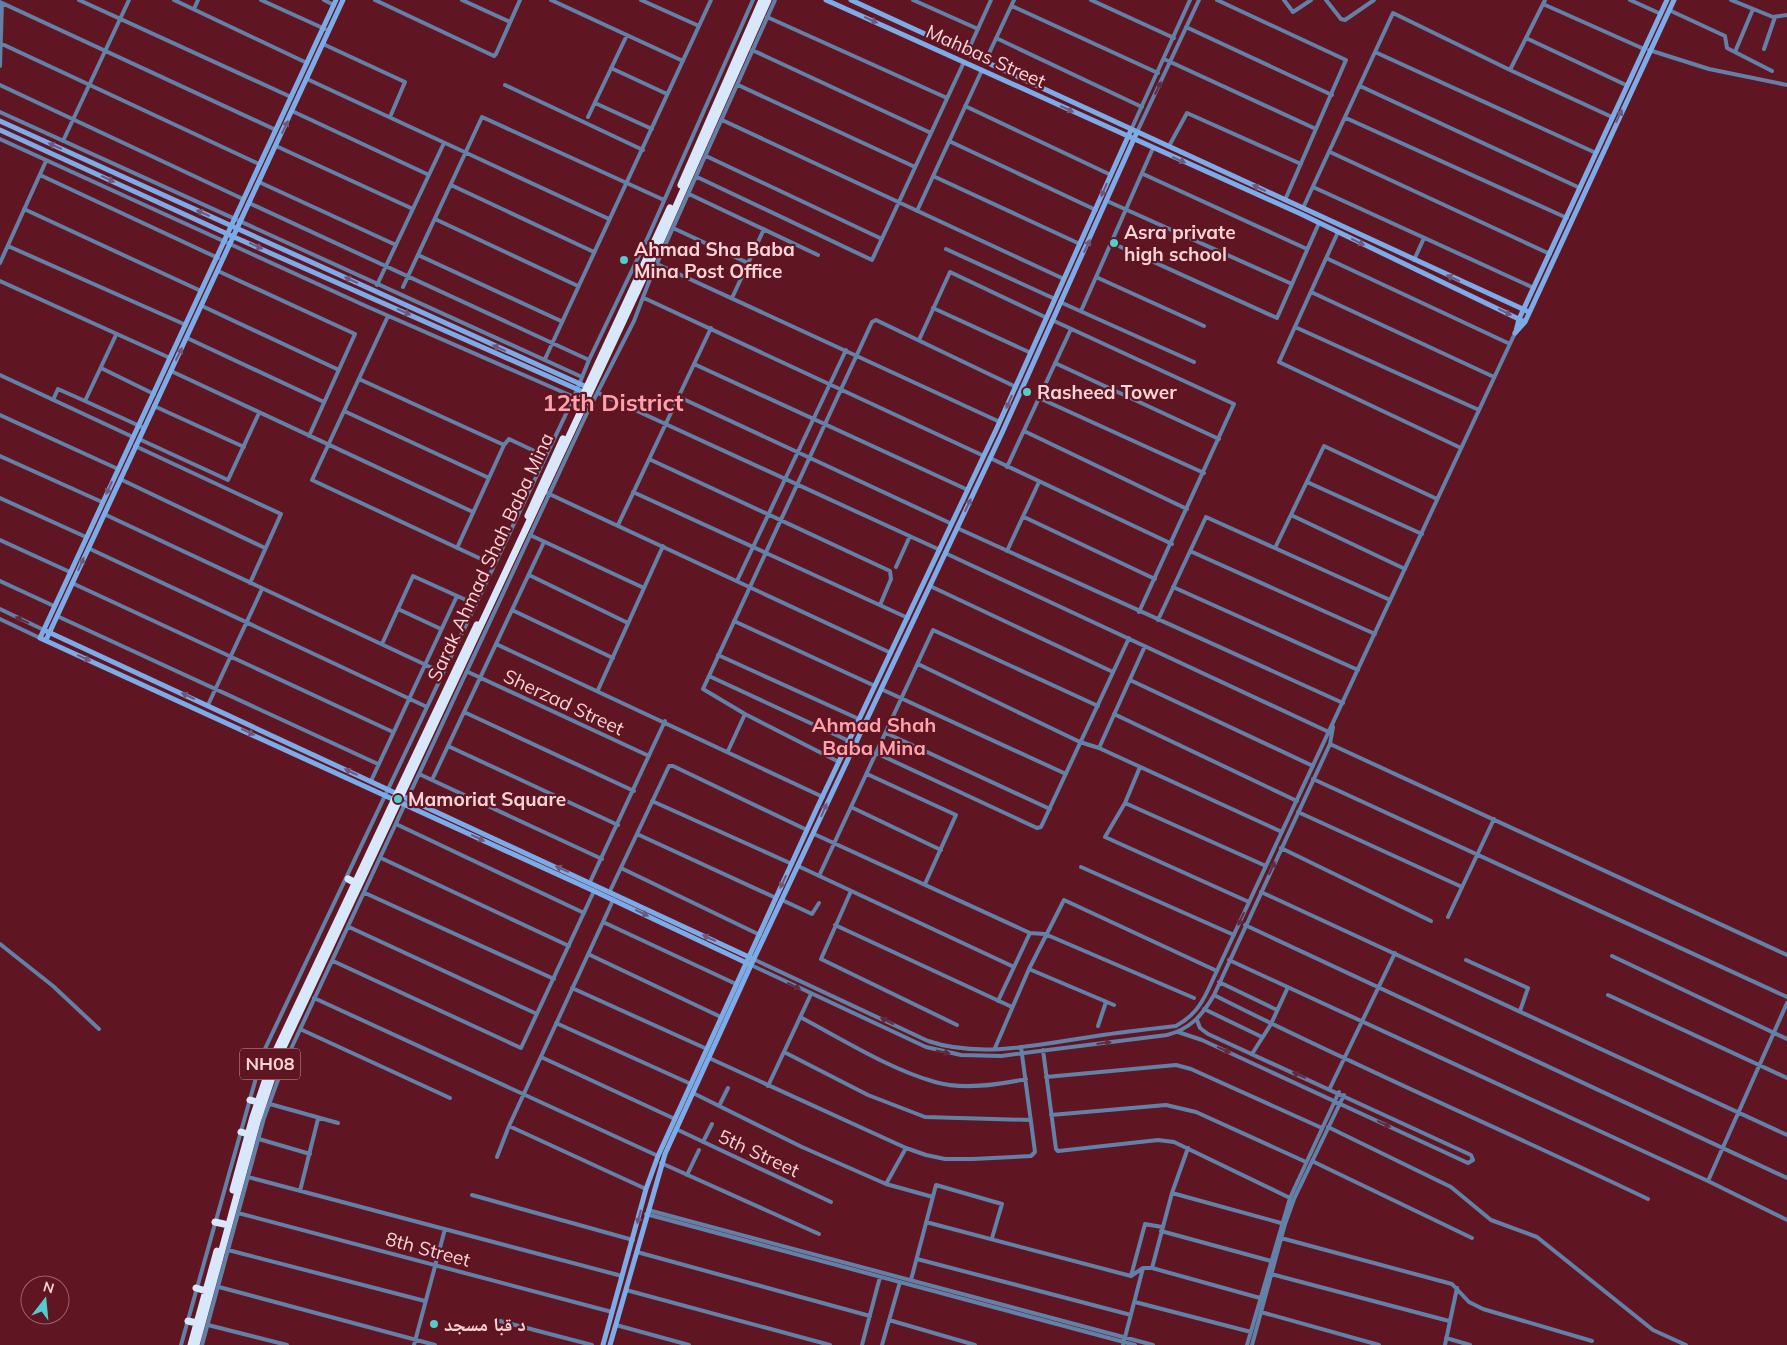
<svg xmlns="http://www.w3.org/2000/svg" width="1787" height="1345" viewBox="0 0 1787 1345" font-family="Mulish,'Noto Naskh Arabic',sans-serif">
	<rect width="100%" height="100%" fill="#601523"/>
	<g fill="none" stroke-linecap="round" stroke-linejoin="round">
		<path stroke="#6381a7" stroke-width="4" d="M79,0L291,97
			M174,0L307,63
			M261,0L325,29
			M324,0L334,5
			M375,0L494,56L496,54L520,0
			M462,0L510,22
			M551,0L683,61
			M641,0L699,26
			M913,0L978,29
			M1091,0L1174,38
			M1217,0L1346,60L1285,200
			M1284,0L1293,12L1311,0
			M1326,0L1341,19L1345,20L1374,0
			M1630,0L1661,14
			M1731,0L1773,17L1787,15
			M0,2L276,130
			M1543,4L1644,49
			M1012,6L1158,73
			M194,9L198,0
			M1669,10L1725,36L1727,48L1772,71
			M767,17L947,98
			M1186,27L1332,95
			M996,38L1142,107
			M1526,38L1626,85
			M0,43L259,164
			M323,44L405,82L390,117
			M1764,49L1775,17
			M752,50L931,133
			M1649,50L1709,69L1787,85
			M1375,52L1596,153
			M1735,52L1753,9
			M967,53L991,0
			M1164,59L1316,129
			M985,62L1014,0
			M0,66L2,3
			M611,68L667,94
			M1510,70L1545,0
			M307,79L609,219
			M0,85L243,199
			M505,85L643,150
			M738,85L915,167
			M1360,86L1580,188
			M595,103L652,129
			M965,106L1111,175
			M292,111L429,175
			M0,112L582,377
			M588,117L627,35
			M1346,118L1567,218
			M722,120L1064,279
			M1131,130L1190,0
			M1137,132L1199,0
			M0,139L368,307L574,397
			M63,141L129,0
			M949,141L1096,210
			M276,146L413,209
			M1169,146L1187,113L1301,164
			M1330,152L1550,254
			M706,156L882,239
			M1143,174L1307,249
			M40,175L218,258
			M933,176L1080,244
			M697,177L872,260L964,62
			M259,182L396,245
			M451,185L594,252
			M1313,187L1534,288
			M689,194L818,255
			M1107,201L1292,284
			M249,203L589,360
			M1303,208L1393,13L1510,70L1612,117
			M24,209L201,291
			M917,211L982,70
			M435,219L578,286
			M673,228L748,263
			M1338,232L1279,362L1461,448
			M1112,243L1277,318L1319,223
			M8,246L186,325
			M946,249L1055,299
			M418,255L561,321
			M1326,258L1510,344
			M1414,260L1424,238
			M0,263L46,161
			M657,264L1000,422
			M218,271L355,334L309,436
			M1096,277L1204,326
			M0,281L170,358
			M377,285L444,143
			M403,287L482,117L664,200
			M1311,292L1494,377
			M644,298L984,456
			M732,298L764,229
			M1060,302L1194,362
			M202,306L339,370
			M933,308L1031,353
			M1081,311L1153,148
			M388,316L312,480L494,565
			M1052,320L1234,404L1139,612
			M1295,327L1479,410
			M116,335L85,401L144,428
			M187,338L324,402
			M919,340L950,272L1047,318
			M545,359L711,0
			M1055,363L1219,439
			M694,364L968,490
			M101,368L154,394
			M171,371L473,512
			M0,375L133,437
			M359,379L504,445L509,439L545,456
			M598,393L940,550
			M679,397L952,524
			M1039,398L1204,473
			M53,400L58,389L85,401
			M154,406L244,447
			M344,411L489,478
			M0,415L118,469
			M1024,431L1187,509
			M139,439L228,480L259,413
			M135,446L281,514L250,583
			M0,456L102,502
			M990,458L1172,544
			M649,459L890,571L891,579L880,605
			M1007,467L1071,329
			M120,479L265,548
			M1307,482L1422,534
			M545,492L891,653
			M633,492L908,618
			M0,498L86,537
			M104,514L443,673
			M1291,515L1405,569
			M1024,517L1155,579
			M618,525L711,328
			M957,528L1343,703
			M530,535L644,588
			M0,540L70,572
			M88,548L427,707
			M457,548L504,445
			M1275,548L1324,446L1437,499
			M1007,551L1039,482
			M1190,551L1375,634
			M945,553L1331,733
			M896,567L910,536
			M529,575L628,623
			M0,581L54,606
			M737,581L846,350
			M72,583L393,732
			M930,586L1113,672
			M1173,587L1358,670
			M0,609L44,630
			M398,609L441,629
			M512,610L613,658
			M57,616L378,764
			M0,619L40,638
			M1158,620L1206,517L1390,600
			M734,621L875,686
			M382,644L413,576L475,604
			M496,644L823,797
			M718,655L859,719
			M918,664L1080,742L1099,748L1282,832
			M468,672L649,756
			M709,676L849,741
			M1130,680L1313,766
			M881,689L1066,774
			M598,690L663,546
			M208,705L262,589
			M464,712L634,791
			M1114,714L1297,801
			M886,733L1050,809
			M1330,744L1787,955
			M448,746L618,825
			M1099,748L1145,646
			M728,751L745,714
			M876,753L1037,828L1041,827L1129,638
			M839,762L745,714L703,689L872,322L876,320L1016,387
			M1140,767L1125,803L1105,837L1249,902
			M419,774L602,859
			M867,774L956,815L925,884
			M1313,779L1787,997
			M432,780L544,542
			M371,781L457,596
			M652,801L792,864
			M1125,803L1266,866
			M851,807L941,850
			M1298,812L1462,887
			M396,824L584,913
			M637,834L776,898
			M814,834L1030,933L1045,934L1194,998
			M1281,848L1431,921
			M381,858L569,946
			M798,866L1014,967
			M1081,867L1234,935
			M621,868L760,935
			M819,876L933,630L1098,706
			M590,882L665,721
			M610,891L669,766H673L807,830
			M851,891L821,959L957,1025
			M1261,892L1787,1135
			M365,893L554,979
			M613,900L603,922L736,984
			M782,900L812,914L819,903
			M1448,917L1494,819
			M835,925L1012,1007
			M1245,925L1787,1178
			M349,927L537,1014
			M0,944L53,986L99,1029
			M588,954L721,1017
			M1612,956L1787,1039
			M753,959L928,1041C981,1059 1042,1044 1096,1036C1122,1032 1149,1029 1176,1026C1192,1017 1200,1007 1208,990L1515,333
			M1229,960L1708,1181L1787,1220
			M1466,960L1528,988L1520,1011
			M333,961L521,1048L594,891
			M751,965L926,1047L961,1055L1001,1056L1167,1035C1190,1029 1202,1016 1214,995L1330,744L1333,727
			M1029,969L1114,1005
			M1219,982L1277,1010
			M572,988L707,1049
			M1214,995C1356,1067 1504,1130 1648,1199
			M1608,995L1787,1078
			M314,998L658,1156
			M998,1001L1030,933
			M1204,1009L1262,1037
			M800,1017C842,1039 889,1069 935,1082C963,1090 997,1085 1026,1079
			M556,1023L691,1084
			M1098,1026L1106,1002
			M300,1029L450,1098
			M1178,1032L1202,1040L1468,1163L1473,1160L1471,1155L1208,1034L1200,1028L1197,1020
			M995,1048L1029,969L1064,900L1217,971
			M1043,1050L1056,1149L1058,1151L1158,1140L1174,1142L1290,1198
			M784,1052L868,1095L925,1117L1031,1120
			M1252,1054L1271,1024L1288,987
			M541,1057L675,1119
			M709,1058L906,1148L926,1155L945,1159H973L1031,1156L1035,1152L1021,1047
			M1046,1077L1176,1065L1191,1069L1322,1128
			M768,1086L811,994
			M1330,1088L1395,953
			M693,1093L802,1147L886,1184L933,1197
			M270,1104L338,1123
			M719,1106L728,1088
			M1051,1115L1166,1105L1196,1112L1306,1162
			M509,1126L646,1189
			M1328,1127L1451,1187L1491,1220L1537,1237L1653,1330L1686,1345
			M676,1129L831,1202
			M259,1139L310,1154
			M703,1142L712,1124
			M497,1157L509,1126L603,922
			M1312,1161L1472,1238
			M661,1163L819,1234
			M687,1175L699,1150
			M248,1177L622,1276
			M1708,1181L1787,1003
			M886,1184L906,1148
			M300,1191L318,1119
			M1172,1193L1281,1223
			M472,1195L633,1240
			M648,1210L1153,1345
			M238,1213L612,1312
			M646,1214L1135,1345
			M926,1222L1131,1276L1143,1268
			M1161,1231L1271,1261
			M1281,1238L1452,1284L1469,1302L1483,1309L1592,1341
			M228,1250L425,1301
			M637,1252L870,1316
			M917,1259L1131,1315
			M1152,1268L1260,1298
			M1271,1274L1449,1321
			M1131,1276L1145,1224L1162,1227
			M911,1280L936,1185L1002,1204L992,1238
			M219,1287L435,1345
			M626,1290L830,1345
			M1135,1302L1251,1332
			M1261,1312L1379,1345
			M889,1320L975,1345
			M500,1321L592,1345
			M208,1325L287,1345
			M616,1325L689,1345
			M1446,1338L1470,1345
			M181,1345L263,1053L574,397L589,360L648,237L753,0
			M202,1345L264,1118L283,1066L587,413L634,321L650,279L775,0
			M414,1345L445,1229
			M862,1345L880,1277
			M882,1345L900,1282
			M1123,1345L1143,1268H1152L1172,1193L1188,1148
			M1247,1345L1290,1198L1339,1092
			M1252,1345L1285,1224L1294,1199L1344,1095
			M1445,1345L1457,1288"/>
		<path stroke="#7bace8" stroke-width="5" d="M336,0L40,638L594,891L751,965
			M826,0L1301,214L1525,322
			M851,0L1529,312
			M0,121L589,388
			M0,130L234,237L588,394
			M1516,331L1519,319L1667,0
			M1515,333L1525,322L1674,0
			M44,630L751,958
			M46,640L343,0
			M603,1345L646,1189L658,1156L817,808L996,430L1131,130
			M610,1345L665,1154L751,965L1002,433L1137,132"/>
		<path stroke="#d9e7fa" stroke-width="7" d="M681,185L762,0
			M582,398L670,208
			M528,516L563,439
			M348,879L356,883
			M250,1100L257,1102
			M241,1132L248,1134
			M233,1190L253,1117L274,1055L477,625
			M215,1222L224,1224
			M196,1288L206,1291
			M188,1321L197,1323
			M191,1345L217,1251
			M196,1345L257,1122L280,1054L662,238L768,0"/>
	</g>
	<defs><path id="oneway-solid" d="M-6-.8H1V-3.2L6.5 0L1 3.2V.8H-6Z" transform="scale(1.25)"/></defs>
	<g fill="#6c597c">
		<use href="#oneway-solid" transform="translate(871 20) rotate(24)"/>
		<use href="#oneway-solid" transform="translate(1067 109) rotate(25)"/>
		<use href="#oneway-solid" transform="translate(1619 116) rotate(-65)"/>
		<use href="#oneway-solid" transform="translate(285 127) rotate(-65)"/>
		<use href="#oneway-solid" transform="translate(55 146) rotate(-156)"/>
		<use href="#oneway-solid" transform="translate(1179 160) rotate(24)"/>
		<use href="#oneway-solid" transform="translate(108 179) rotate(25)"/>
		<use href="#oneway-solid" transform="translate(1259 188) rotate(-155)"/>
		<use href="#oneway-solid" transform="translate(1104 190) rotate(114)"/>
		<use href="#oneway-solid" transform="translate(203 213) rotate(-156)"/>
		<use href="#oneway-solid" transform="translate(1358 242) rotate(26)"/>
		<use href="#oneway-solid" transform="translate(256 246) rotate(24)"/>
		<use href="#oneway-solid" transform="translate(1087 246) rotate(-65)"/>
		<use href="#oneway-solid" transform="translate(1453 278) rotate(-156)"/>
		<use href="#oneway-solid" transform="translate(351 280) rotate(-156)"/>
		<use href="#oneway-solid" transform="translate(404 312) rotate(24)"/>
		<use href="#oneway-solid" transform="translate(1505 312) rotate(26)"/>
		<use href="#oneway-solid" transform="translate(499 348) rotate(-156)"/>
		<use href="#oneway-solid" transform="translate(179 354) rotate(-64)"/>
		<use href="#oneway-solid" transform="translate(1009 402) rotate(114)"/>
		<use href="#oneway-solid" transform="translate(109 488) rotate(115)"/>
		<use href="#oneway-solid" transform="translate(968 505) rotate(-65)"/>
		<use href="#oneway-solid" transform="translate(81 564) rotate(-66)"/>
		<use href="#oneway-solid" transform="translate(84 658) rotate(24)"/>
		<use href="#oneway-solid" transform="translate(188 696) rotate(-155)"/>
		<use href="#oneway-solid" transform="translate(248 732) rotate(24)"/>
		<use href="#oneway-solid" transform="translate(351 772) rotate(-155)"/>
		<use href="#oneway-solid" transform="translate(824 810) rotate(-66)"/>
		<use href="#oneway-solid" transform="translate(478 838) rotate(25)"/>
		<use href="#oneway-solid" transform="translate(562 869) rotate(-156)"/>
		<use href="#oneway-solid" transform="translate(783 882) rotate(115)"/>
		<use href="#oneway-solid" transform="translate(642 913) rotate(25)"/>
		<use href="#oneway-solid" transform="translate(709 938) rotate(-155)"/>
		<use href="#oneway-solid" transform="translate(639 1217) rotate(105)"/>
	</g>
	<g fill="#612b3d">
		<use href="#oneway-solid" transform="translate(1158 88) rotate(-65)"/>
		<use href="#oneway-solid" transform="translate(22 620) rotate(-155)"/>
		<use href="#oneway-solid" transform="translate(1272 868) rotate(-65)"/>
		<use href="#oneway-solid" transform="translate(1241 919) rotate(115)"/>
		<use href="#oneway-solid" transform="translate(794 986) rotate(26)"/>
		<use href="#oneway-solid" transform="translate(887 1021) rotate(-154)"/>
		<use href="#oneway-solid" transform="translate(1104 1043) rotate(-7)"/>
		<use href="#oneway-solid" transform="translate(1224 1050) rotate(24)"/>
		<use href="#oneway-solid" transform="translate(943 1052) rotate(12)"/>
		<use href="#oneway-solid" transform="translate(1299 1075) rotate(-156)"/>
		<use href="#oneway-solid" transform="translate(1384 1124) rotate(25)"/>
	</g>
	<g fill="#52cdcc" stroke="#601523" stroke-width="2">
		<circle cx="1114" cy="243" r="5"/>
		<circle cx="624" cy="260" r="5"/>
		<circle cx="1027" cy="392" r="5"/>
		<circle cx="398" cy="799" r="5"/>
		<circle cx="434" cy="1324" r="5"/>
	</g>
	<g text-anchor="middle" stroke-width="4.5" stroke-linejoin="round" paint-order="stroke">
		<rect fill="#601523" stroke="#cc9ba0" stroke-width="1" x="240" y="1048.5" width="60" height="31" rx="4"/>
		<g font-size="18" font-weight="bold" fill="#fad4d6">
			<text x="270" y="1070">NH08</text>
		</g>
		<g font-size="19" fill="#fad4d6" stroke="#601523">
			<text transform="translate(986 56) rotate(24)" y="7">Mahbas Street</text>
			<text transform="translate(490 557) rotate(-65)" y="7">Sarak Ahmad Shah Baba Mina</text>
			<text transform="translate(564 702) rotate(25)" y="7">Sherzad Street</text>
			<text transform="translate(759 1153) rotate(25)" y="7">5th Street</text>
			<text transform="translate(428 1249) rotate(15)" y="7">8th Street</text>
		</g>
		<g font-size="19" font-weight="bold" fill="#fad4d6" stroke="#601523" text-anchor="start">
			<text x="1124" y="239">Asra private<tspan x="1124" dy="22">high school</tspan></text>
			<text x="634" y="256">Ahmad Sha Baba<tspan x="634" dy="22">Mina Post Office</tspan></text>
			<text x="1037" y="399">Rasheed Tower</text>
			<text x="408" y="806">Mamoriat Square</text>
			<text x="444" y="1331">د قبا مسجد</text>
		</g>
		<g font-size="20" font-weight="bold" fill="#fca2aa" stroke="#601523">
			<text x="874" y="732">Ahmad Shah<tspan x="874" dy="23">Baba Mina</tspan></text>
		</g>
		<g font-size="24" font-weight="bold" fill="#fca2aa" stroke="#601523">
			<text x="613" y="411">12th District</text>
		</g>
	</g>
	<g transform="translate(45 1300) rotate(16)"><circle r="24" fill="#601523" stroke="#9e616b"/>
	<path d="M0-4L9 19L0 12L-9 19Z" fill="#52cdcc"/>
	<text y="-8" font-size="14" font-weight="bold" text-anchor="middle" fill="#fad4d6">N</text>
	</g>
</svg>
